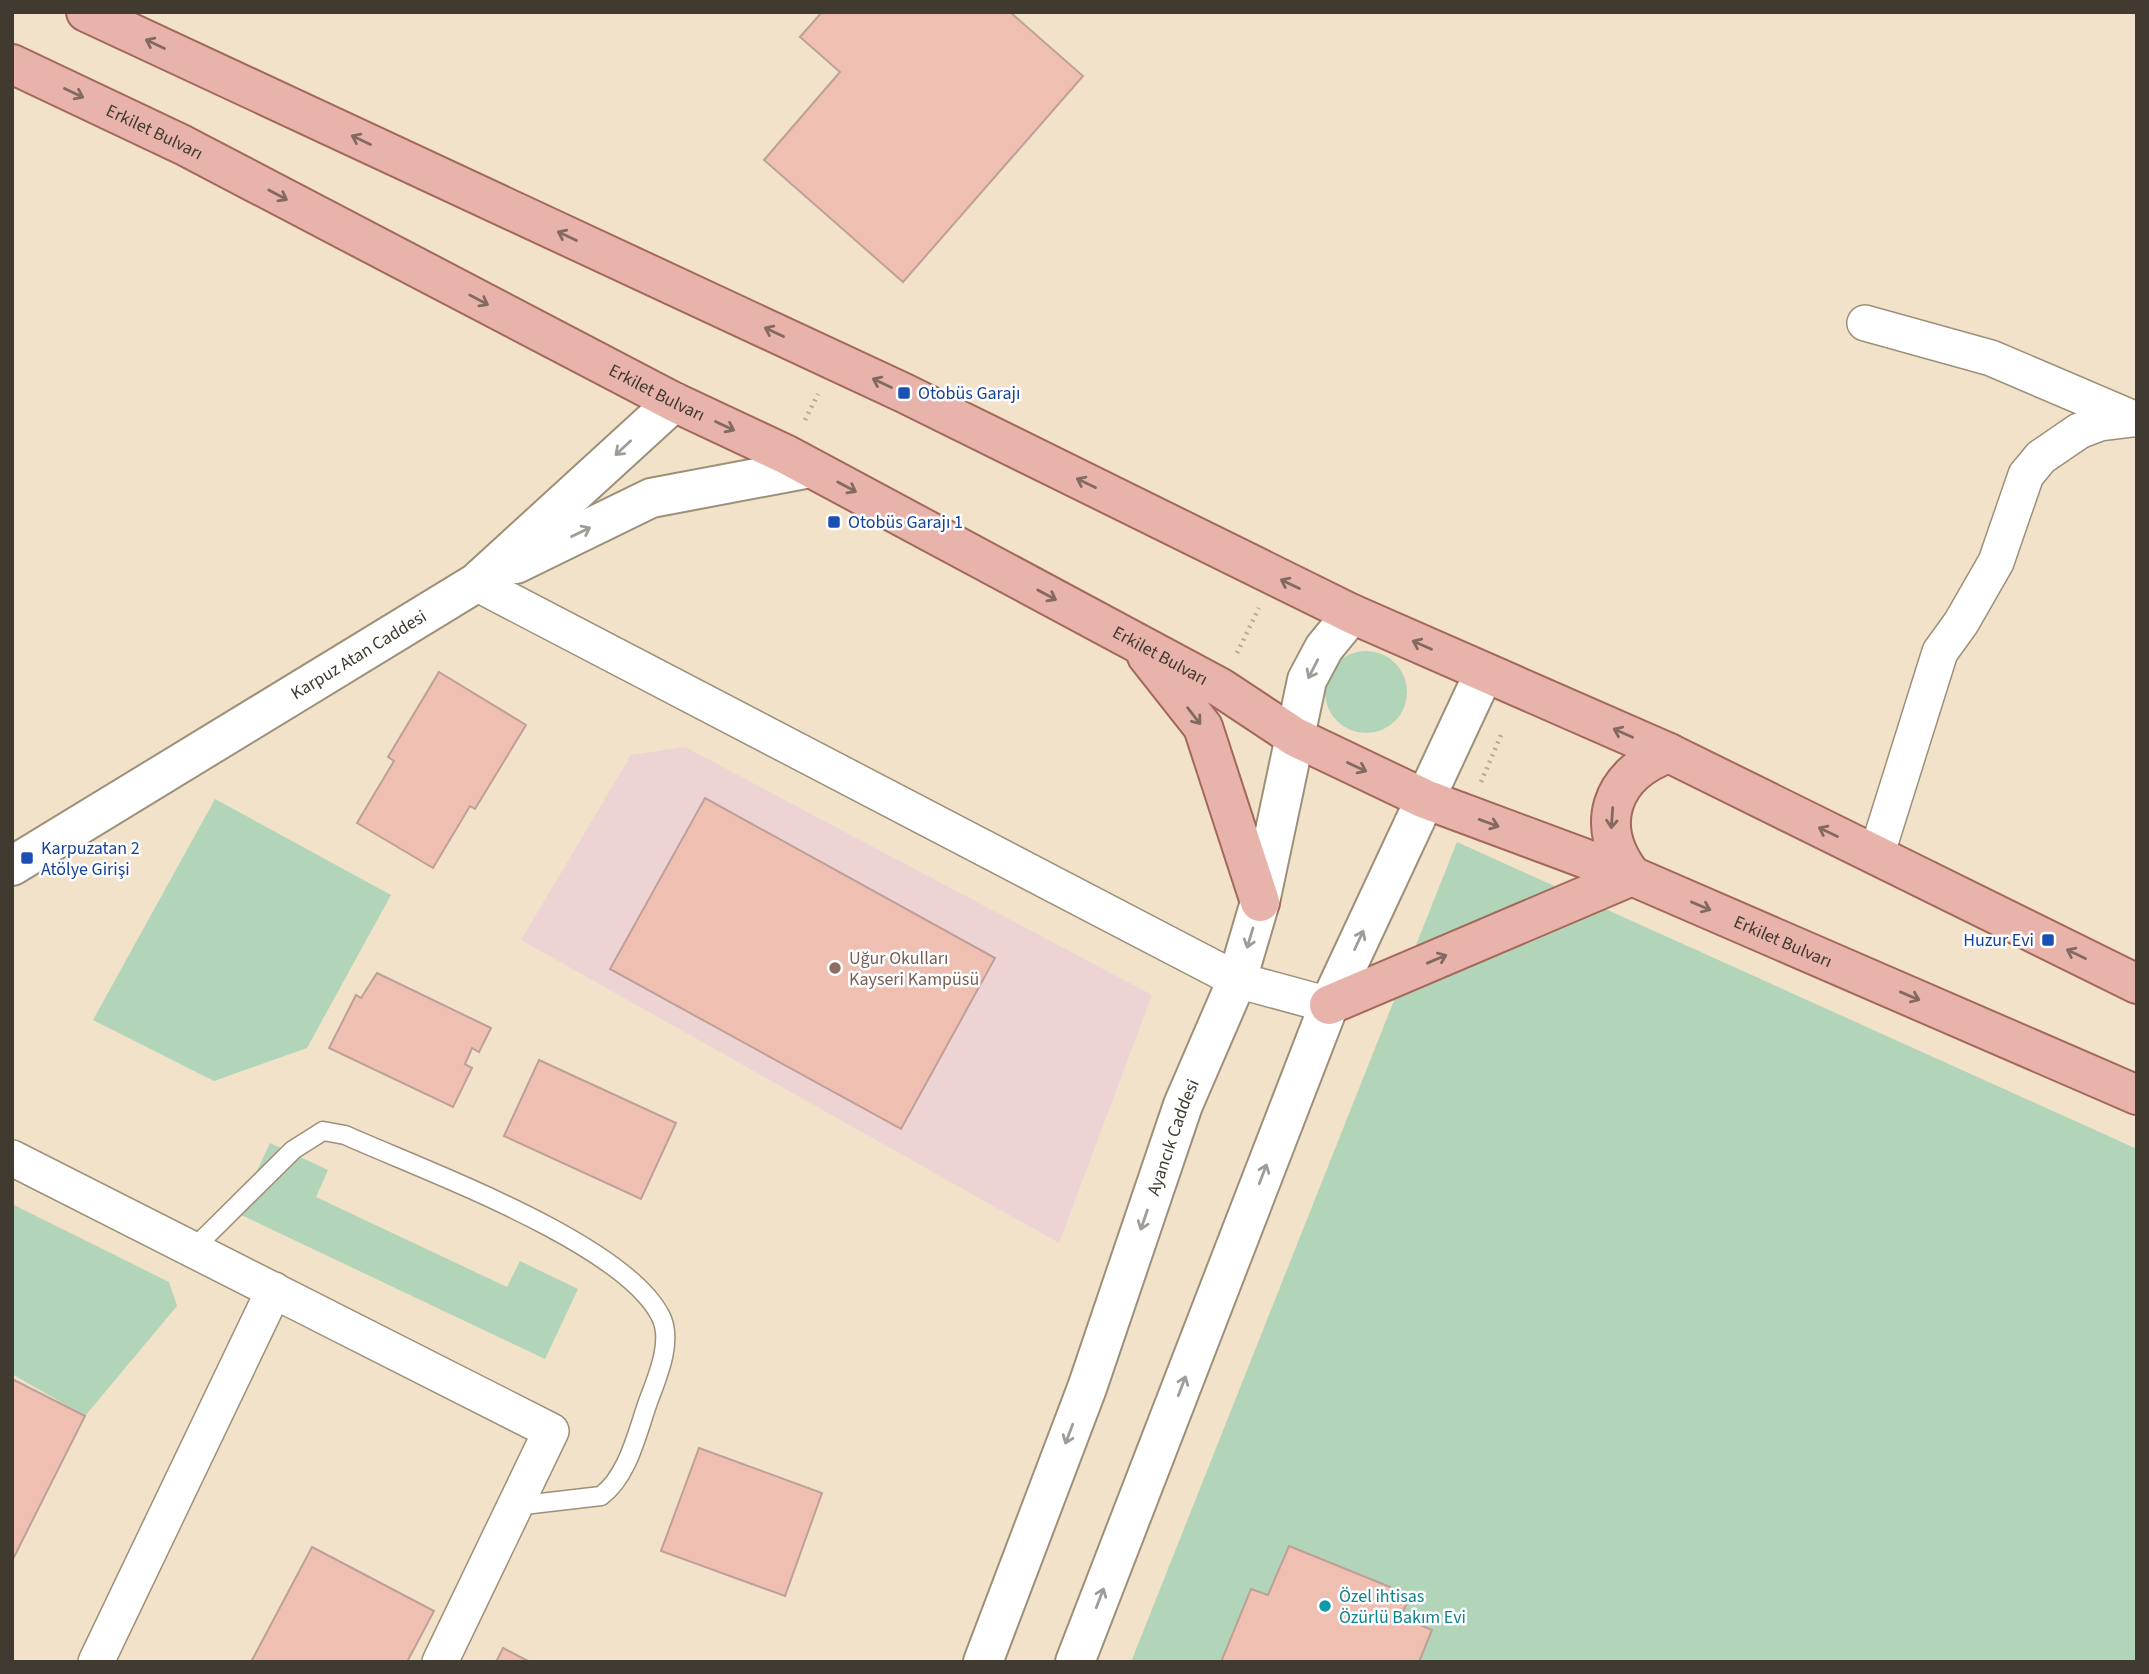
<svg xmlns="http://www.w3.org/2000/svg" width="2149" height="1674" viewBox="0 0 2149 1674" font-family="'Source Sans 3',sans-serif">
	<rect width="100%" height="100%" fill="#f1e2c9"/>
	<path fill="#eed3d4" d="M685,747L1152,995L1059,1243L521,940L631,755Z"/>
	<path fill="#b2d5b9" d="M1325 692a41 41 0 1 1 82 0a41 41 0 1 1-82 0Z
		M215,799L391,895L307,1048L214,1081L93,1020Z
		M1457,842L2137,1149V1662H1131Z
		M270,1143L328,1170L316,1197L507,1287L520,1261L578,1289L545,1359L237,1213Z
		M12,1204L169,1282L177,1306L85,1416L12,1374Z"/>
	<path fill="#efbfb2" stroke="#bea098" stroke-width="2" d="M822,12H1010L1083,76L903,282L764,160L840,72L800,37Z
		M439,672L526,725L475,809L470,806L433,868L357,823L394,761L388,757Z
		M705,798L995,958L901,1129L610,969Z
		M377,973L491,1028L479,1052L472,1048L465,1064L472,1068L453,1107L329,1048L356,995L361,998Z
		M539,1060L676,1123L641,1199L504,1136Z
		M12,1379L85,1416L12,1561Z
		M699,1448L822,1493L785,1596L661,1551Z
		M1289,1546L1410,1595L1401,1617L1432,1630L1419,1662H1221L1251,1589L1268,1595Z
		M312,1547L434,1611L407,1662H251Z
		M503,1648L530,1662H496Z"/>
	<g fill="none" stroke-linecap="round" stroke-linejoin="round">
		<g stroke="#9e9078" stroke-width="21">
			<path id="service" d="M193,1249L293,1150L323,1131L345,1135C423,1170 622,1242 660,1315C674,1340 657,1378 648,1402C637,1433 628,1476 601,1496L515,1506"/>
		</g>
		<g stroke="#9e9078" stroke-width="38">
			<path id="minor" d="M1865,323L1991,358L2134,419
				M476,583L1237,980L1329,1005
				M1876,856L1940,652L1961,623L1996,562L2026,475L2041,457L2079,431L2100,423L2133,419
				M12,1158L551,1431L440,1662
				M96,1662L274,1290"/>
		</g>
		<g stroke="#9e9078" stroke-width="42">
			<g id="tertiary">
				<path d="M516,564L651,498L810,468"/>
				<path id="s1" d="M12,866L476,583L674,402"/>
				<path id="s2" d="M983,1662L1087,1388L1183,1105L1237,980L1260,902L1307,680L1324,648L1352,614"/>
				<path d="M1075,1662L1329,1005L1484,673"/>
			</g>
		</g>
		<g stroke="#a3685c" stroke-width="42">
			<g id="primary">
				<path d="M86,12L904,393L1352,614L1669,753L2137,984"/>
				<path id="s3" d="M12,64L183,145L674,402L787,455L1221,688L1295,737L1425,799L1632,876L2137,1095"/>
				<path d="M1147,656L1203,727L1260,902"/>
				<path d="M1329,1005L1632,876C1593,827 1610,774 1669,753"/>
			</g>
		</g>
		<path stroke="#b8ac98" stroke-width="4.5" stroke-dasharray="2 5" stroke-linecap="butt" d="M805,420L818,394
			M1237,653L1259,608
			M1481,782L1501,735"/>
		<use href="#service" stroke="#fff" stroke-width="18"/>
		<use href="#minor" stroke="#fff" stroke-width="35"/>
		<use href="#tertiary" stroke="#fff" stroke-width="38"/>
		<use href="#primary" stroke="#e8b3ab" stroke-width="38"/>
	</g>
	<defs><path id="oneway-shaft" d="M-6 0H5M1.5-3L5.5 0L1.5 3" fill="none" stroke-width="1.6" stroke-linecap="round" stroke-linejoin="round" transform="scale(1.75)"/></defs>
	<g stroke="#836a61">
		<use href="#oneway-shaft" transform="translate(155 44) rotate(-155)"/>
		<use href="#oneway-shaft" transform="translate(74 93) rotate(25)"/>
		<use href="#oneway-shaft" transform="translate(361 140) rotate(-155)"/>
		<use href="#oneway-shaft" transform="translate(278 195) rotate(28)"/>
		<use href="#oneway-shaft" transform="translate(567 236) rotate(-155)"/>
		<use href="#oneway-shaft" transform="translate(479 300) rotate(28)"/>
		<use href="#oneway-shaft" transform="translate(774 332) rotate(-155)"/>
		<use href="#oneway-shaft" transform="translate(882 383) rotate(-155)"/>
		<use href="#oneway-shaft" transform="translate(725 426) rotate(25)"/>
		<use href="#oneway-shaft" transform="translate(1086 483) rotate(-154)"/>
		<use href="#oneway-shaft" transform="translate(847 487) rotate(28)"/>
		<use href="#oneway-shaft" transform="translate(1290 584) rotate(-154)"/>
		<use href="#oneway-shaft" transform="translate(1047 595) rotate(28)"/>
		<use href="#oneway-shaft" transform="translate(1422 645) rotate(-156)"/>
		<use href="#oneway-shaft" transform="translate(1194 716) rotate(52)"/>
		<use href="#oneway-shaft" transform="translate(1623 733) rotate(-156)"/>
		<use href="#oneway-shaft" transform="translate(1357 767) rotate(25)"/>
		<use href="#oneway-shaft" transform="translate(1612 818) rotate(94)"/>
		<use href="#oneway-shaft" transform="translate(1489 823) rotate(20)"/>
		<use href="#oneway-shaft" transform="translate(1828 832) rotate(-154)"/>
		<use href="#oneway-shaft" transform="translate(1701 906) rotate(23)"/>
		<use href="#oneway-shaft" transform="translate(2076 954) rotate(-154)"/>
		<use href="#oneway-shaft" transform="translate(1437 959) rotate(-23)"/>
		<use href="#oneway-shaft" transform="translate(1910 996) rotate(23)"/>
	</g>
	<g stroke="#a09c98">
		<use href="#oneway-shaft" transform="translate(623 448) rotate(137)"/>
		<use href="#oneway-shaft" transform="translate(581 532) rotate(-26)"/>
		<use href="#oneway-shaft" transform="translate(1313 669) rotate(117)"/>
		<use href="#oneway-shaft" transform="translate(1250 938) rotate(107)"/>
		<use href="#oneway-shaft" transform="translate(1359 940) rotate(-65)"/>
		<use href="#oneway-shaft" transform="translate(1263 1174) rotate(-69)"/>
		<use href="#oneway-shaft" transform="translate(1144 1220) rotate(109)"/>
		<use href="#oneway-shaft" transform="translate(1182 1386) rotate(-69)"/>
		<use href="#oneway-shaft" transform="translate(1069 1434) rotate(111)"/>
		<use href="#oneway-shaft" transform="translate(1100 1598) rotate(-69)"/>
	</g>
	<g fill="#1a4fb4" stroke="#fff" stroke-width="2.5">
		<rect x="897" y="386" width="14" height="14" rx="3.5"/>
		<rect x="827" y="515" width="14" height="14" rx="3.5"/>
		<rect x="20" y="851" width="14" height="14" rx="3.5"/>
		<rect x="2041" y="933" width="14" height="14" rx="3.5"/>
	</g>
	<circle fill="#8d6e63" stroke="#fff" stroke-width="2.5" cx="835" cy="968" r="7"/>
	<circle fill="#0f9aa8" stroke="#fff" stroke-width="2.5" cx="1325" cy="1606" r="7"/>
	<g text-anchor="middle" stroke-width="5" stroke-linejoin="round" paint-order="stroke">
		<g font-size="18" fill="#403a30" stroke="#fff">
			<text dy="6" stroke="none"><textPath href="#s3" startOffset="158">Erkilet Bulvarı</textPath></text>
			<text dy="6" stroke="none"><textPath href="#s3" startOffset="724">Erkilet Bulvarı</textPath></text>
			<text dy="6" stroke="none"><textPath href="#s1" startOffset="406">Karpuz Atan Caddesi</textPath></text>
			<text dy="6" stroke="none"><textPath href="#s3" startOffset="1292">Erkilet Bulvarı</textPath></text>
			<text dy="6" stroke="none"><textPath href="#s3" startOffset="1979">Erkilet Bulvarı</textPath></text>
			<text dy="6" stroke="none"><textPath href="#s2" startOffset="558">Ayancık Caddesi</textPath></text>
		</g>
		<g font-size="18" fill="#164399" stroke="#fff" text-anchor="start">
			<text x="918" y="399">Otobüs Garajı</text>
			<text x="848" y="528">Otobüs Garajı 1</text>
			<text x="41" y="854">Karpuzatan 2<tspan x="41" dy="21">Atölye Girişi</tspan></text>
			<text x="2034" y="946" text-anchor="end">Huzur Evi</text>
		</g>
		<g font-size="18" fill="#785e54" stroke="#fff" text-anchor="start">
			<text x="849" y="964">Uğur Okulları<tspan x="849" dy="21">Kayseri Kampüsü</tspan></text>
		</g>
		<g font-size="18" fill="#0d838f" stroke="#fff" text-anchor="start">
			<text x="1339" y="1602">Özel ihtisas<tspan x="1339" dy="21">Özürlü Bakım Evi</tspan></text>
		</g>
	</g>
	<rect width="2149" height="1674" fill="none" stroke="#403a30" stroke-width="28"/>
</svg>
